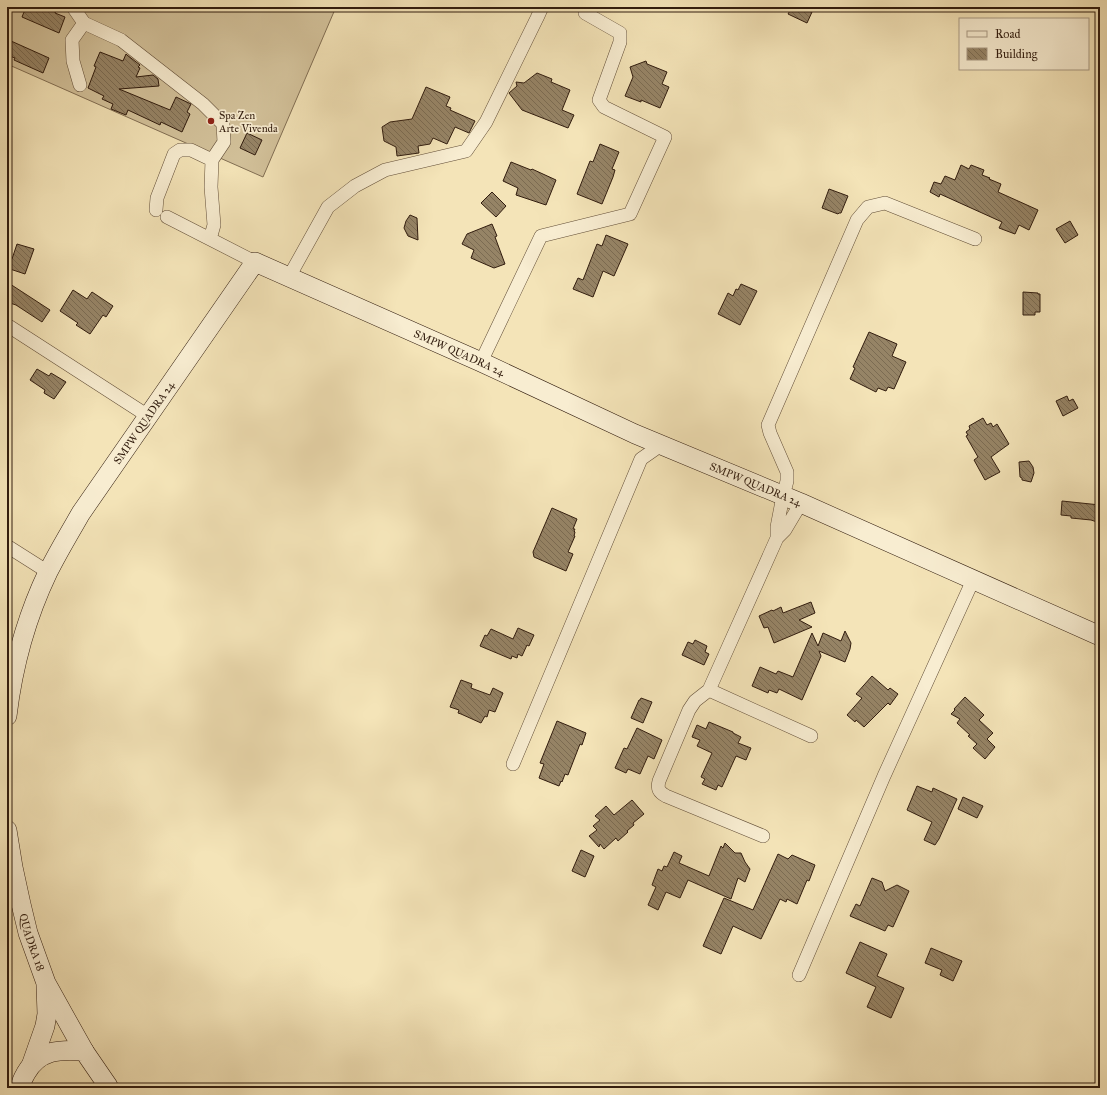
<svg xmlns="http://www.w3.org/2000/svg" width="1107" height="1095" viewBox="0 0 1107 1095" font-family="'IM FELL Great Primer',serif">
	<defs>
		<pattern id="building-back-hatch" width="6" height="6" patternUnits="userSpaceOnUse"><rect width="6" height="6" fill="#968466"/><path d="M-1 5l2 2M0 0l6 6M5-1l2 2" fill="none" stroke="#7b6b52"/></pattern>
	</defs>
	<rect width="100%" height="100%" fill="#f4e4b8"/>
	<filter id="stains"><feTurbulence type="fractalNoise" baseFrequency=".005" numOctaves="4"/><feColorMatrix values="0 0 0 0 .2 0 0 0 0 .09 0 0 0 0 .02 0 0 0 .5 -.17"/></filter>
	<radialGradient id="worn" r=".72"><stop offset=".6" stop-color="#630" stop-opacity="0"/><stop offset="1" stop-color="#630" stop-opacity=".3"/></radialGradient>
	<path fill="#d3c29b" stroke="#826f54" d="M7,7H336L263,177L7,64Z"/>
	<path fill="url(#building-back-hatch)" stroke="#311c0e" d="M26,7H58L55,13L65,17L59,33L22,17Z
		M792,7H800L812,12L807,23L788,14Z
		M11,41L49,58L43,73L14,60L15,58L7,55V51Z
		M100,52L123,61L126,54L127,55L140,65L138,67L140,68L136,77L153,75L158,79L159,86L119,89L170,110L176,97L191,104L187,112L190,114L182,132L161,122L160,125L128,110L126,115L111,109L113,104L102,99L104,96L88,88L96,67L94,66Z
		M646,61L647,64L667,72L662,84L669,87L660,108L641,100V102L625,96L633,77L630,67Z
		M537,73L552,79L551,82L570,90L562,110L574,115L568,128L522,110L509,93L517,86L516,82L524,83Z
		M426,87L450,97L446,106L451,108L450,110L475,121L469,133L455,127L447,144L433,138L430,144L418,146L419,153L397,156L396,147L384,141L382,127L390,122L412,119Z
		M247,133L262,140L255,155L240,148Z
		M600,144L619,152L612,169L615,170L613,177L602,204L577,194L590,161L593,162Z
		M511,162L531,170L532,169L556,180L546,205L516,195L518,188L503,181Z
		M961,165L969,169L971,165L984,170L982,175L990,178L989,179L1001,184L998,192L1038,210L1029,230L1019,225L1015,234L999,228L1002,222L940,194L939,197L930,192L934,182L941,184L945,176L955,180Z
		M829,189L848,196L841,213H839L838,214L822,208Z
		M492,192L506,206L496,217L481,203Z
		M410,215L417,218L418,240L408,236L404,228L406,221Z
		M1070,221L1078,235L1065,243L1056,229Z
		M492,224L497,236L495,237L505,264L494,268L471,258L474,250L462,244L467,234Z
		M606,235L628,244L614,276L603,271L593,297L573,289L578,278L583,280L597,244L602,246Z
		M17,244L34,249L25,274L7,268V257L12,259Z
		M7,282L50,310L42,322L16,305L7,302Z
		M741,284L757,291L740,325L718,314L728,293L733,296L736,289L738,290Z
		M73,290L87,299L92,292L113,306L106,317L103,315L90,334L76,325L78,323L60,311Z
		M1023,292L1038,293V294H1040V312H1035V315H1023Z
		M869,332L897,344L892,356L906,362L894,389L888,387L886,391L878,388L876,392L850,379L855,368L853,367Z
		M37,369L49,376L51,373L66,382L54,399L44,393L45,390L30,380Z
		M1067,396L1069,401L1073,399L1078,408L1063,416L1056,401Z
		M983,418L987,425L991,423L993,427L997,424L1009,444L991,457L1000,472L985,480L974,460L978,457L966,436L968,435L966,432L970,429L969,426Z
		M1029,461L1033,467L1034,473L1031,482L1022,480V478L1020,477L1019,462Z
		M1062,501L1100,505V523L1091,520L1071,518V516L1061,515Z
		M552,508L577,519L573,529H575L574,531L575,532L574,536H575L568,552L573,554L566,571L534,557L533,552Z
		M811,602L815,613L799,620L812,627L774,643L768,627L764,628L759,616L772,610L773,611L781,607L783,613Z
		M518,628L534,635L529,646L527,645L522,656L518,654L517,658L512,656L511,659L480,646L485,635L487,636L491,629L513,639Z
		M845,631L851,643L850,649L845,662L819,651L821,656L802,700L779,689L777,693L769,690L768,693L752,686L760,667L776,674L778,671L793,677L812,633L818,646L823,633L841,641Z
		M695,640L707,646L705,652L709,654L704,665L682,655L688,642L693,644Z
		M872,676L888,690L890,688L898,694L890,705L888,703L864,727L856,720L855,722L847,715L862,698L856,694Z
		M461,680L472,684L471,688L490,695L493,688L503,693L495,712L489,710L487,717L485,716L481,723L461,714L458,713L459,710L450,707Z
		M965,697L984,715L979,720L993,733L987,739L995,747L985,759L973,748L977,744L968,736L970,735L957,723L960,719L951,714L955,710L954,709Z
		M641,698L652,702L643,723L631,718L639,700H640Z
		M557,721L586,733L582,745L580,744L568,775L565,774L562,782L561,781L559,786L539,778L544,764L540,763Z
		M709,722L733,732V733L741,737L738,743L751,748L746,760L736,756L722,787L718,785L716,790L702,784L705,779L701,777L712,753L697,746L700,740L692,737L697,725L706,729Z
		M637,728L662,740L654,759L648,756L640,774L628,769L626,773L615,768L624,748L627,749Z
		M917,786L932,792L933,788L957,799L939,839L935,845L924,840L932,822L907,810Z
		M963,797L983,806L977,818L958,809Z
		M632,800L644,814L633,823L634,825L627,831L628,832L618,841L616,838L604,849L600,844L599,847L589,836L597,830L593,826L600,820L595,816L606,806L614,815Z
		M725,843L735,853H741L745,862L750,869L745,882L738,878L731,899L688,880L680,898L666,892L658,910L648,905L656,887L652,885L658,869L662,871L664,866L667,867L674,852L682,856L679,863L709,876L721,846L723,848Z
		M581,850L594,856L585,877L572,871Z
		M778,854L788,859L792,855L815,865L809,881L807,880L797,904L787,899L786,902L780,899L761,939L733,926L721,954L703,946L724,898L753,910Z
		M872,878L882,882L885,891L897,885L909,891L893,927L888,925L885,931L850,916L856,904L860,906Z
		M860,942L887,954L877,976L904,988L891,1018L867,1007L876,987L846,973Z
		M931,948L962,961L953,981L940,975L942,970L925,963Z"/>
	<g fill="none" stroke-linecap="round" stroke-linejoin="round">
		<g stroke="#624e38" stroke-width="14">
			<path id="street" d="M73,7L84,23L121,40L203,104L223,124L224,142L212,160L211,187L214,225L210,239L255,262
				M80,85L73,61L72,40L84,23
				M156,210L157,198L174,154L180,150H191L212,160
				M167,217L210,239
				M289,277L328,207L355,186L385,170L466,151L486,122L537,18L542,7
				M7,325L148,416
				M481,362L541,236L630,214L665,137L604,107L599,100L620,42V33L585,13
				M777,538V527L783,496L787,481V472L770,433L768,425L857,220L868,207L885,203L975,239
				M7,546L48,572
				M709,690L811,736
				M513,764L641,459L661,445
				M763,836L666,796C659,792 657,789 659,781L689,710L695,701L709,690L777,538L785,530L801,503
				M799,975L884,776L973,580"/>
		</g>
		<g stroke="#311c0e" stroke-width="20">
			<g id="secondary">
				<path id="s1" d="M7,716C13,666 26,618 48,572C58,552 70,532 81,513L255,262L481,362L635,434L801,503L1100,636"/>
				<path id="s2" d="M7,830L13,867L21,904L28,933L46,983L84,1051"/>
				<path d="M32,1063L45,1026L47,1014L46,986"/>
				<path d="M20,1088C21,1082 23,1078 26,1073C39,1050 59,1049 84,1051L108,1086L107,1088"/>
			</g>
		</g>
		<use href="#street" stroke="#f8edd1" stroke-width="13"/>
		<use href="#secondary" stroke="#f8edd1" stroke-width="19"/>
	</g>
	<circle fill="#8f2418" stroke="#f8edd1" stroke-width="1.5" cx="211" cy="121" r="4"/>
	<g text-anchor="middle" stroke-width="3.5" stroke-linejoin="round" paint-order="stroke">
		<g font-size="11" fill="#311c0e" stroke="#f8edd1" text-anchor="start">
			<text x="219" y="119">Spa Zen<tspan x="219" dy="13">Arte Vivenda</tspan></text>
		</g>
		<g font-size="11" fill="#311c0e" stroke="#f8edd1">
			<text dy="4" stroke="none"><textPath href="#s1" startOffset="747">SMPW QUADRA 24</textPath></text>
			<text dy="4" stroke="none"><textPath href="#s1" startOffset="328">SMPW QUADRA 24</textPath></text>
			<text dy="4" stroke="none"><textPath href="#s1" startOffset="1071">SMPW QUADRA 24</textPath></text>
			<text dy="4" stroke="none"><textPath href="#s2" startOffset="115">QUADRA 18</textPath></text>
		</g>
	</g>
	<rect width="1107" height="1095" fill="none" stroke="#f4e4b8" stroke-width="24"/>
	<rect x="8" y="8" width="1091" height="1079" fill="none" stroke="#311c0e" stroke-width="2"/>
	<rect x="12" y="12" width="1083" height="1071" fill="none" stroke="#311c0e"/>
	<rect x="959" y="18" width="130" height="52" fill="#f8edd1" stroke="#a89983"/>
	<rect x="967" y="31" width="20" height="6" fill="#f8edd1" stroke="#a89983"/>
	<text x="995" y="38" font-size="12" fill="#311c0e">Road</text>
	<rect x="967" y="48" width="20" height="12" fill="url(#building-back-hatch)" stroke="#a89983"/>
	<text x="995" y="58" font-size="12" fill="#311c0e">Building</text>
	<rect width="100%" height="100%" filter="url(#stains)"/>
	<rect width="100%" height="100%" fill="url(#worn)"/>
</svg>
